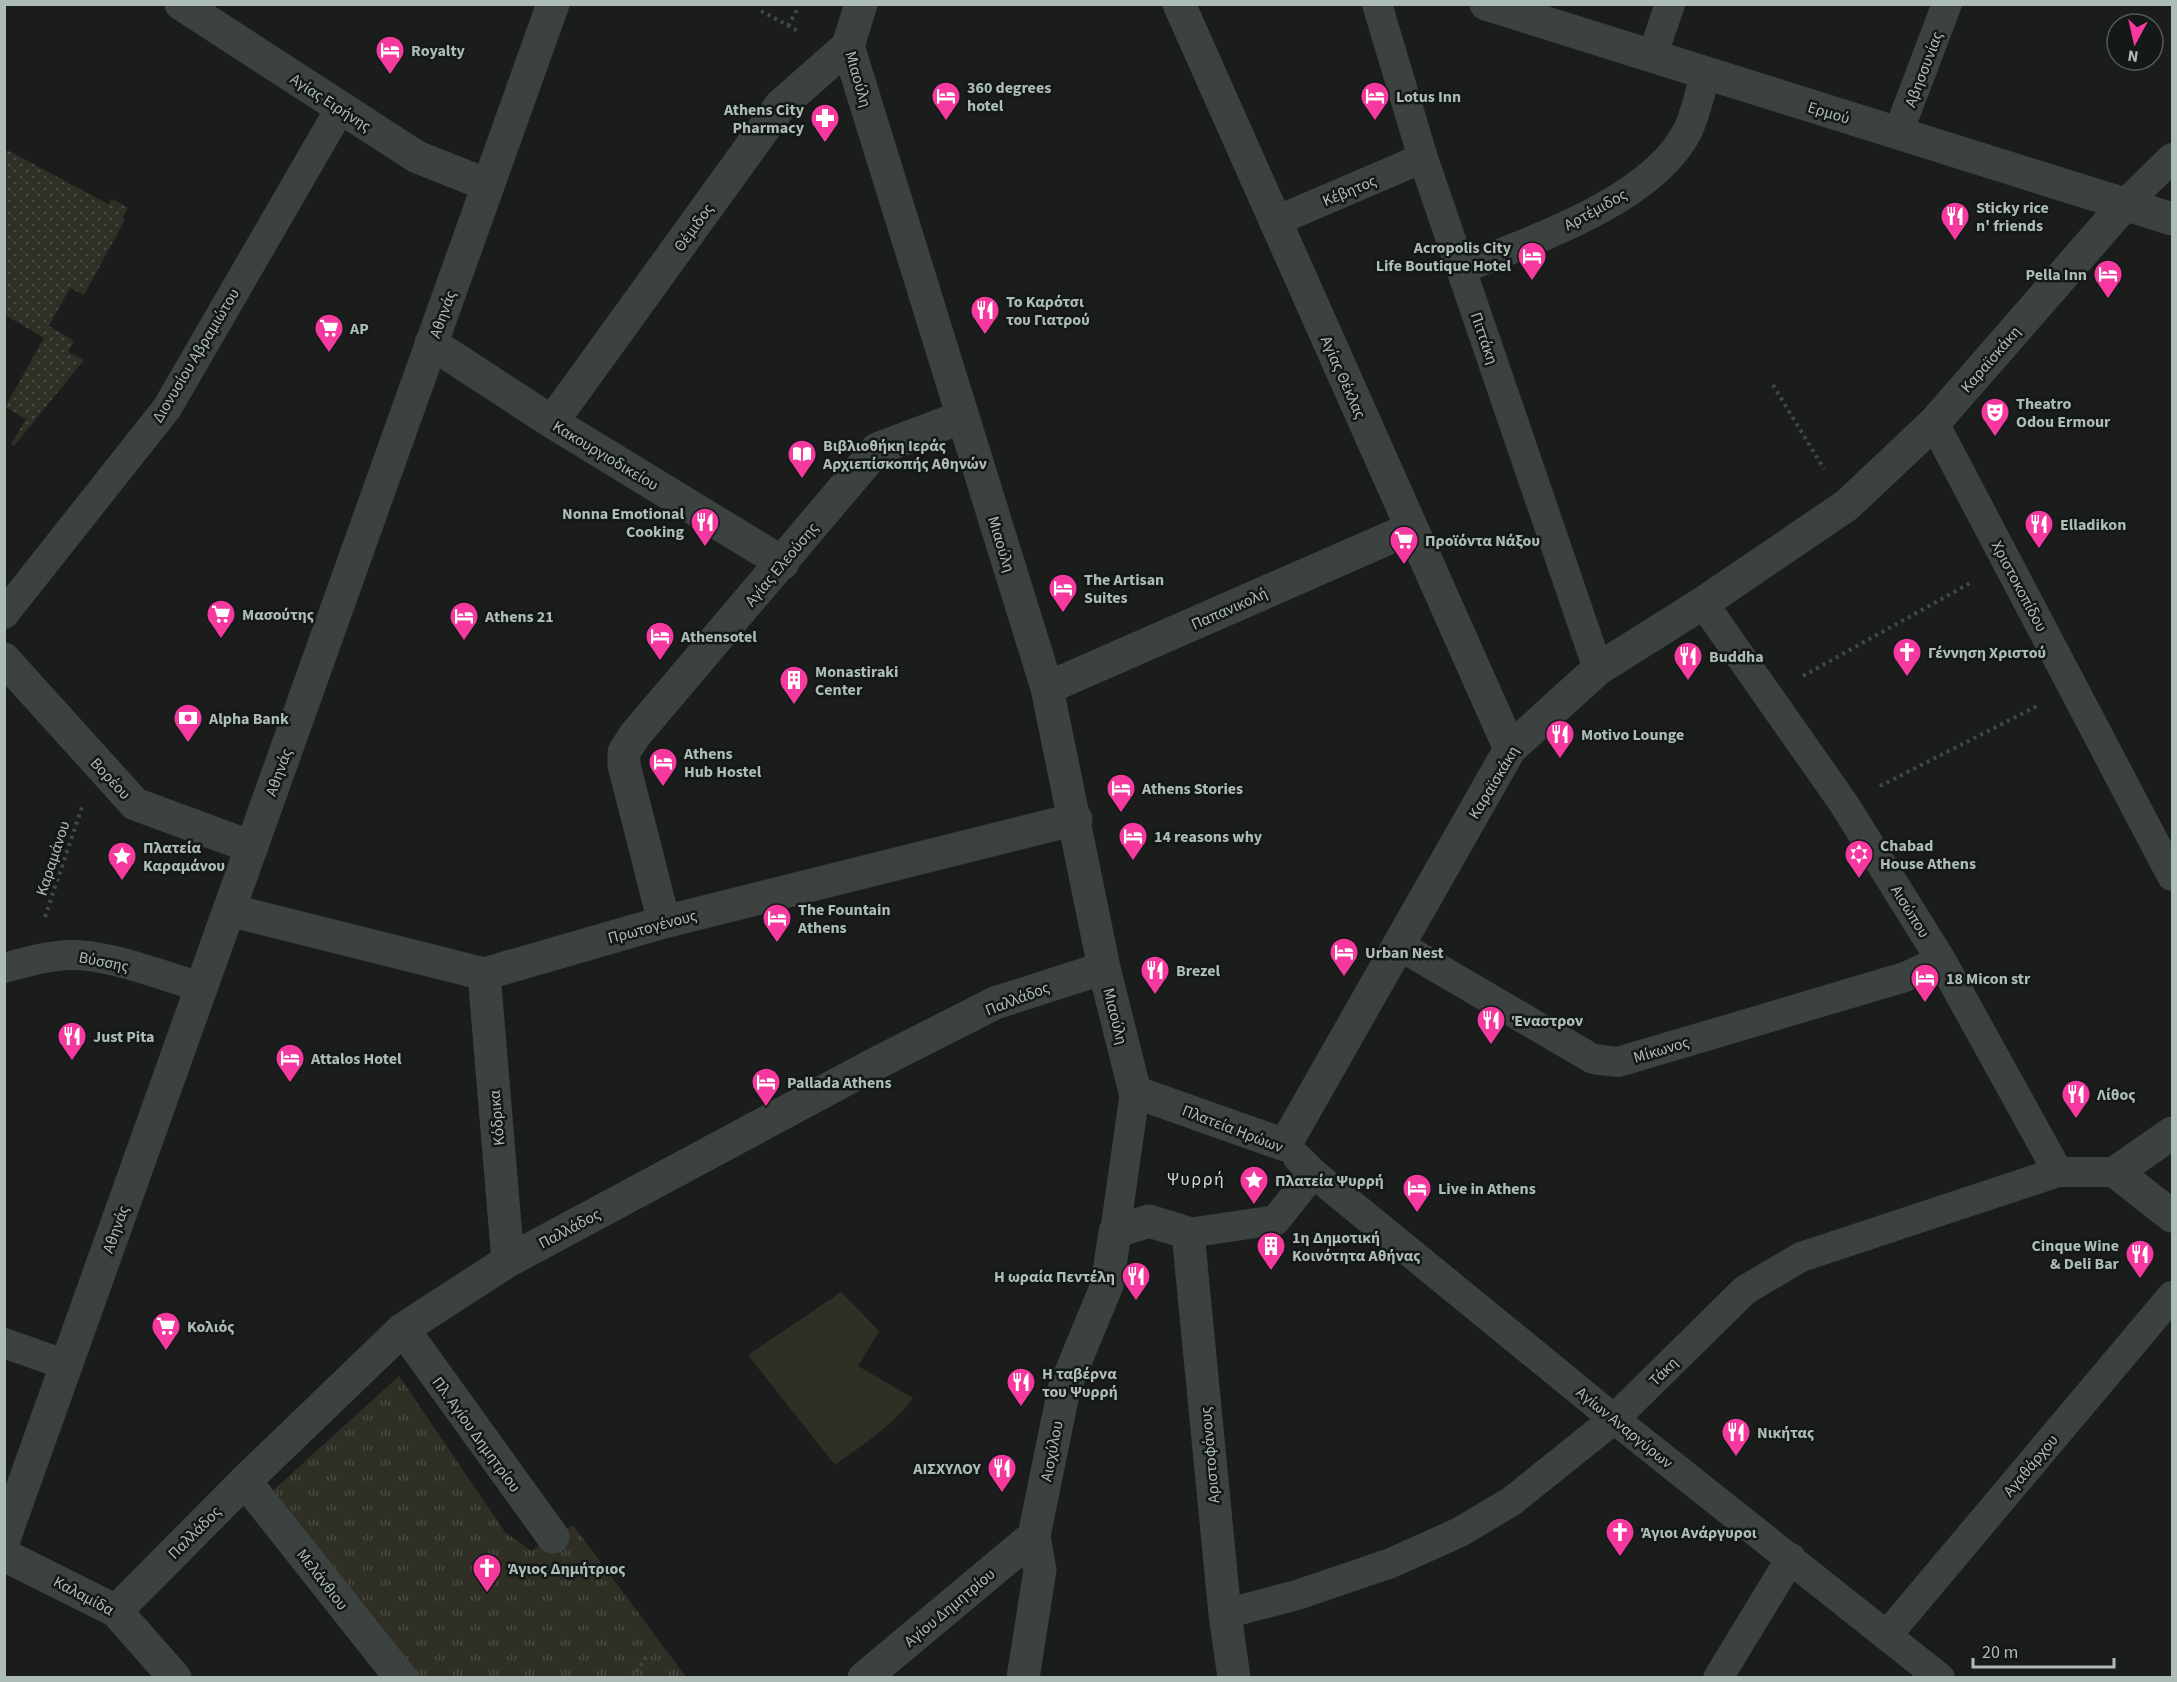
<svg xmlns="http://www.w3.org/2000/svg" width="2177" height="1682" viewBox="0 0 2177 1682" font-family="'Source Sans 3',sans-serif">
	<defs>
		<pattern id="grass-dots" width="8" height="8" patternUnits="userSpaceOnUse" patternTransform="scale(1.5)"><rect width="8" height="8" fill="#302f26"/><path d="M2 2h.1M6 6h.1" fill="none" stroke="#4b4b43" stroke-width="1.8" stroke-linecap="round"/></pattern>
		<pattern id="park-tufts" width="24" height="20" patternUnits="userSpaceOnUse" patternTransform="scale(1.5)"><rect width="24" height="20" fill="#302f26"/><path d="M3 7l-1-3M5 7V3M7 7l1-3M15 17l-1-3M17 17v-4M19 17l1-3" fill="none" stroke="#4b4b43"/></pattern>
	</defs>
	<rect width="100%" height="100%" fill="#1b1d1d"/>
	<path fill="url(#grass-dots)" d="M5,151H9L108,204L112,199L128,208L122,219L125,220L84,295L70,288L49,326L74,341L68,352L84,360L14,446L11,444L26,419L5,407L44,338L5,315Z"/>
	<path fill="url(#park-tufts)" d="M399,1376L505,1532L531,1551L573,1525L686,1677H416L268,1495Z"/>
	<path fill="#302f26" d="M841,1292L879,1331L858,1366L913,1398C893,1426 862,1445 835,1465L748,1355Z"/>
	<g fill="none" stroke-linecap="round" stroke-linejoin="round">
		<path stroke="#414945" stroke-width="4" stroke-dasharray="3 4.5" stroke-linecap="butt" d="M761,11L800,32
			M788,26L798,8
			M1773,385L1824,469
			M1803,676L1972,582
			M1880,786L2039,705
			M45,917L82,807
			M632,1678L646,1657"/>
		<path stroke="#3b4240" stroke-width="30" d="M1377,4L1423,158L1598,669
			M1652,57L1670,4
			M1898,133L1947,4
			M2125,204L2172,158
			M1276,221L1423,158
			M1461,269C1530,241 1653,201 1688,130C1696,113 1700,91 1706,73
			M1934,423L2172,876
			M1703,603L1844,804L1941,960L2058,1172
			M4,614L167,408L340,109
			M1400,946L1593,1059L1618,1062L1905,977L1941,960
			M4,968C26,962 47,956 69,955C105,953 166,977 201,987
			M1313,1173L1614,1419L1940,1678
			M1115,1232L1135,1092
			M1188,1233L1276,1220L1313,1173L1298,1158
			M4,1343L66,1365
			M1225,1614L1297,1595L1391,1563L1460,1532L1512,1501L1614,1419L1745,1290L1801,1257L2058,1172H2116
			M1888,1634L2172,1296
			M1718,1678L1791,1558"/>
		<path stroke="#3b4240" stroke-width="33" d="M181,4L417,157L488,185
			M861,4L848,46L1047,688L1104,968L1135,1092L1285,1145L1510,749L1598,669L1703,603L1847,505L1934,423L2125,204
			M1179,4L1510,749
			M431,343L552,422L783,563
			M552,422L781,105L848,46
			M4,659L135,804L252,847
			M1047,688L1412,528
			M229,910L484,974L664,922L1076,819
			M664,922L624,765V752L635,735L877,449L962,417
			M484,974L508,1261
			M2172,1133L2116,1172L2172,1216
			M403,1329L553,1537
			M245,1481L401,1678
			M4,1555L116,1611L175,1678
			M116,1611L245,1481L403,1329L508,1261L871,1066L995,1003L1104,968
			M864,1678L1034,1536
			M1023,1678L1040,1570L1034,1536L1064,1389L1107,1285L1115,1232L1149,1221L1188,1233L1225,1614L1234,1678"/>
		<path stroke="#3b4240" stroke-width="33" d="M1486,4L2172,219
			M4,1539L553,4"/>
	</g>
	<defs>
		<g id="hotel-pin" transform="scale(1.5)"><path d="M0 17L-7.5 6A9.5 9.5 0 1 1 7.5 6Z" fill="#f6399f" stroke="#151818"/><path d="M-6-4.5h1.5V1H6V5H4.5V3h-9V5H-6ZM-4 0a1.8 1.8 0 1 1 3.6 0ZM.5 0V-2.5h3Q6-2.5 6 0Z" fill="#fff"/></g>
		<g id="pharmacy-pin" transform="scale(1.5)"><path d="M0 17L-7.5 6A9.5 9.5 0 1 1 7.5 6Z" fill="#f6399f" stroke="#151818"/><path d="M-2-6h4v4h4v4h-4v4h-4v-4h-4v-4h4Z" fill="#fff"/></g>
		<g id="restaurant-pin" transform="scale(1.5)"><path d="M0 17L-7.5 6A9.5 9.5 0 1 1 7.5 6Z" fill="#f6399f" stroke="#151818"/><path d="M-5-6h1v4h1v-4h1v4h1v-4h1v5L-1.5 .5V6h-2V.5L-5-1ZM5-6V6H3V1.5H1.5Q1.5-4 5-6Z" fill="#fff"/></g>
		<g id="supermarket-pin" transform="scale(1.5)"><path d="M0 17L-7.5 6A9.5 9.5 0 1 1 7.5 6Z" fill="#f6399f" stroke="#151818"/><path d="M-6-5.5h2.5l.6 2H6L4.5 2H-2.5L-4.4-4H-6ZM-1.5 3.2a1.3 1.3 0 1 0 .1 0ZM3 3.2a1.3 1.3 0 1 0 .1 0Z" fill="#fff"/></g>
		<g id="theatre-pin" transform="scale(1.5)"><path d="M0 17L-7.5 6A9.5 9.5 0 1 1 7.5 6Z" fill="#f6399f" stroke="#151818"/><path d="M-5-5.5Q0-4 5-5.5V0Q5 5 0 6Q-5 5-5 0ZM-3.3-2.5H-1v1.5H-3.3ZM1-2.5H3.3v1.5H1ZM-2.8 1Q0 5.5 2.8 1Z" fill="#fff"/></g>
		<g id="library-pin" transform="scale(1.5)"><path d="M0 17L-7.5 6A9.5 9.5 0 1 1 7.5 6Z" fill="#f6399f" stroke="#151818"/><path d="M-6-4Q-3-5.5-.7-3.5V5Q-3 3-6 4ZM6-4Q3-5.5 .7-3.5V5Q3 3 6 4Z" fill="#fff"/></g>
		<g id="church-pin" transform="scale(1.5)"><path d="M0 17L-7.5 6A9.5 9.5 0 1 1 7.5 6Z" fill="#f6399f" stroke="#151818"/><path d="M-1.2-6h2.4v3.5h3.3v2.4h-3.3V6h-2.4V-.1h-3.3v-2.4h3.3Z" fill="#fff"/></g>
		<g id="building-pin" transform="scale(1.5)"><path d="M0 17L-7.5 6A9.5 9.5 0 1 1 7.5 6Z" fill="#f6399f" stroke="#151818"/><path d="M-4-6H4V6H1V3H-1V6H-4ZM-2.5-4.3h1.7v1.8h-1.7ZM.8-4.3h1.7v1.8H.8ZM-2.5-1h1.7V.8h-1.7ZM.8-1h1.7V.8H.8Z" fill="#fff"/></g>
		<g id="bank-pin" transform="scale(1.5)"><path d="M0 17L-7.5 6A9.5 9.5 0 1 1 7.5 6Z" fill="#f6399f" stroke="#151818"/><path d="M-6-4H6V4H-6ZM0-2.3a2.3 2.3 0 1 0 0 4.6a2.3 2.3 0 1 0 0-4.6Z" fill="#fff"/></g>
		<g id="synagogue-pin" transform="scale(1.5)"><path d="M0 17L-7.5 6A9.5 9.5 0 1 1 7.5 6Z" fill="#f6399f" stroke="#151818"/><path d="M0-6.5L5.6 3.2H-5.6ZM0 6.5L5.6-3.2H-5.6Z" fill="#fff"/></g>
		<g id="sight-pin" transform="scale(1.5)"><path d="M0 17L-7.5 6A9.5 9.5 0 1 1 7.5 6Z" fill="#f6399f" stroke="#151818"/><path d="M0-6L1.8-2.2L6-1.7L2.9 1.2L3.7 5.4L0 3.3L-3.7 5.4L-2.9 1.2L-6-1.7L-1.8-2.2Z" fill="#fff"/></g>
	</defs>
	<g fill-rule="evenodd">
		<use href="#hotel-pin" x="390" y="50"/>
		<use href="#hotel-pin" x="946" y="96"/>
		<use href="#hotel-pin" x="1375" y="96"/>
		<use href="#pharmacy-pin" x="825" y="118"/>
		<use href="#restaurant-pin" x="1955" y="216"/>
		<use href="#hotel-pin" x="1532" y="256"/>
		<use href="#hotel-pin" x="2108" y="274"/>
		<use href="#restaurant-pin" x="985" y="310"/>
		<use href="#supermarket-pin" x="329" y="328"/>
		<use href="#theatre-pin" x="1995" y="412"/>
		<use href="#library-pin" x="802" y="454"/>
		<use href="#restaurant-pin" x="705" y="522"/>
		<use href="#restaurant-pin" x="2039" y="524"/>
		<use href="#supermarket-pin" x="1404" y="540"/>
		<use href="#hotel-pin" x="1063" y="588"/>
		<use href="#supermarket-pin" x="221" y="614"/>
		<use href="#hotel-pin" x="464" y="616"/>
		<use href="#hotel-pin" x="660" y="636"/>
		<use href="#church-pin" x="1907" y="652"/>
		<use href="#restaurant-pin" x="1688" y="656"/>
		<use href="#building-pin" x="794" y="680"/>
		<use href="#bank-pin" x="188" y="718"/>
		<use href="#restaurant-pin" x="1560" y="734"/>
		<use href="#hotel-pin" x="663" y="762"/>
		<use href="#hotel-pin" x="1121" y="788"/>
		<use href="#hotel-pin" x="1133" y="836"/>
		<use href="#synagogue-pin" x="1859" y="854"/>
		<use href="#sight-pin" x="122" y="856"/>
		<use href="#hotel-pin" x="777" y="918"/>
		<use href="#hotel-pin" x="1344" y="952"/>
		<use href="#restaurant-pin" x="1155" y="970"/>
		<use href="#hotel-pin" x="1925" y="978"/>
		<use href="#restaurant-pin" x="1491" y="1020"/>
		<use href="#restaurant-pin" x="72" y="1036"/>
		<use href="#hotel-pin" x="290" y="1058"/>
		<use href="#hotel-pin" x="766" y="1082"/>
		<use href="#restaurant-pin" x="2076" y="1094"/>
		<use href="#sight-pin" x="1254" y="1180"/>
		<use href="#hotel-pin" x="1417" y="1188"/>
		<use href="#building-pin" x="1271" y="1246"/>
		<use href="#restaurant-pin" x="2140" y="1254"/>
		<use href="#restaurant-pin" x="1136" y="1276"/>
		<use href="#supermarket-pin" x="166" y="1326"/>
		<use href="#restaurant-pin" x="1021" y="1382"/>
		<use href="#restaurant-pin" x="1736" y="1432"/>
		<use href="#restaurant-pin" x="1002" y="1468"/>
		<use href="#church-pin" x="1620" y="1532"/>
		<use href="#church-pin" x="487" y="1568"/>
	</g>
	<g text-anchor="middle" stroke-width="5" stroke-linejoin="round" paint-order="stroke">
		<g font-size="16" font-weight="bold" fill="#adbdb5" stroke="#151818" text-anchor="start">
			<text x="411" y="56">Royalty</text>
			<text x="967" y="93">360 degrees<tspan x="967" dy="18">hotel</tspan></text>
			<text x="1396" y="102">Lotus Inn</text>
			<text x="804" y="115" text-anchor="end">Athens City<tspan x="804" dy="18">Pharmacy</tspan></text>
			<text x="1976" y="213">Sticky rice<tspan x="1976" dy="18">n' friends</tspan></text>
			<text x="1511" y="253" text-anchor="end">Acropolis City<tspan x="1511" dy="18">Life Boutique Hotel</tspan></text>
			<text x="2087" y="280" text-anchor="end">Pella Inn</text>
			<text x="1006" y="307">Το Καρότσι<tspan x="1006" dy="18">του Γιατρού</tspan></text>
			<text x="350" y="334">AP</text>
			<text x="2016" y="409">Theatro<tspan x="2016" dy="18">Odou Ermour</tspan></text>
			<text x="823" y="451">Βιβλιοθήκη Ιεράς<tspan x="823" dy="18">Αρχιεπίσκοπής Αθηνών</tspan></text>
			<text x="684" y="519" text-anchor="end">Nonna Emotional<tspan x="684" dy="18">Cooking</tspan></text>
			<text x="2060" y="530">Elladikon</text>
			<text x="1425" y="546">Προϊόντα Νάξου</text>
			<text x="1084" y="585">The Artisan<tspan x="1084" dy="18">Suites</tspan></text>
			<text x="242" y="620">Μασούτης</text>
			<text x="485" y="622">Athens 21</text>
			<text x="681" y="642">Athensotel</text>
			<text x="1928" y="658">Γέννηση Χριστού</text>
			<text x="1709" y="662">Buddha</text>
			<text x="815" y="677">Monastiraki<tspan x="815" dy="18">Center</tspan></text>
			<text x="209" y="724">Alpha Bank</text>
			<text x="1581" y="740">Motivo Lounge</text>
			<text x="684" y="759">Athens<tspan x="684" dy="18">Hub Hostel</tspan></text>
			<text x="1142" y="794">Athens Stories</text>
			<text x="1154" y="842">14 reasons why</text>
			<text x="1880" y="851">Chabad<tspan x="1880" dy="18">House Athens</tspan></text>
			<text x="143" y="853">Πλατεία<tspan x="143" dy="18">Καραμάνου</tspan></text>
			<text x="798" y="915">The Fountain<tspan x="798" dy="18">Athens</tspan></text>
			<text x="1365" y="958">Urban Nest</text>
			<text x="1176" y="976">Brezel</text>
			<text x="1946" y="984">18 Micon str</text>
			<text x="1512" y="1026">Έναστρον</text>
			<text x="93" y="1042">Just Pita</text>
			<text x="311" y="1064">Attalos Hotel</text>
			<text x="787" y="1088">Pallada Athens</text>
			<text x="2097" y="1100">Λίθος</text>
			<text x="1275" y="1186">Πλατεία Ψυρρή</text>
			<text x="1438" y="1194">Live in Athens</text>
			<text x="1292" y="1243">1η Δημοτική<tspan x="1292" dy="18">Κοινότητα Αθήνας</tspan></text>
			<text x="2119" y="1251" text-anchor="end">Cinque Wine<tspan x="2119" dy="18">&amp; Deli Bar</tspan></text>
			<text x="1115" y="1282" text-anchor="end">Η ωραία Πεντέλη</text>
			<text x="187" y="1332">Κολιός</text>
			<text x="1042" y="1379">Η ταβέρνα<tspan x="1042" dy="18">του Ψυρρή</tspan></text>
			<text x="1757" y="1438">Νικήτας</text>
			<text x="981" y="1474" text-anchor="end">ΑΙΣΧΥΛΟΥ</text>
			<text x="1641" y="1538">Άγιοι Ανάργυροι</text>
			<text x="508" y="1574">Άγιος Δημήτριος</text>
		</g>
		<g font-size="16" fill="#adbdb5" stroke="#151818">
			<text transform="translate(1923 69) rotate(-69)" y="6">Αβησσυνίας</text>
			<text transform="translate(859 79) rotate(74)" y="6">Μιαούλη</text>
			<text transform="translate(331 102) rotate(33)" y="6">Αγίας Ειρήνης</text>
			<text transform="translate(1829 112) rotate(17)" y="6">Ερμού</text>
			<text transform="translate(1349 190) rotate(-23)" y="6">Κέβητος</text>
			<text transform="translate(1595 209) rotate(-29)" y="6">Αρτέμιδος</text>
			<text transform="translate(693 227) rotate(-54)" y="6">Θέμιδος</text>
			<text transform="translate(442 314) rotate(-70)" y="6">Αθηνάς</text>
			<text transform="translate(1485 338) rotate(71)" y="6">Πιττάκη</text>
			<text transform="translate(195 355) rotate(-59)" y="6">Διονυσίου Αβραμιώτου</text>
			<text transform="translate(1990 359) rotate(-49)" y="6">Καραϊσκάκη</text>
			<text transform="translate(1344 377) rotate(66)" y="6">Αγίας Θέκλας</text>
			<text transform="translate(606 455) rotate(31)" y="6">Κακουργιοδικείου</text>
			<text transform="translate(1002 544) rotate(73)" y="6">Μιαούλη</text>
			<text transform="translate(781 564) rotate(-50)" y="6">Αγίας Ελεούσης</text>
			<text transform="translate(2020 586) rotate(62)" y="6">Χριστοκοπίδου</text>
			<text transform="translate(1229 608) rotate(-24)" y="6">Παπανικολή</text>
			<text transform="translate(278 772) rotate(-70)" y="6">Αθηνάς</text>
			<text transform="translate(111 778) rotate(47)" y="6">Βορέου</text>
			<text transform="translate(1493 782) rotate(-59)" y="6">Καραϊσκάκη</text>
			<text transform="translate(52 858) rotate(-72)" y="6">Καραμάνου</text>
			<text transform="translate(1911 911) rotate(58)" y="6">Αισώπου</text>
			<text transform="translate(652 926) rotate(-15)" y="6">Πρωτογένους</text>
			<text transform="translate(104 961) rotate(11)" y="6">Βύσσης</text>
			<text transform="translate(1017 998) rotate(-21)" y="6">Παλλάδος</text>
			<text transform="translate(1116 1016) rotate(76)" y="6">Μιαούλη</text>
			<text transform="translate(1661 1049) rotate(-17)" y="6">Μίκωνος</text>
			<text transform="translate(496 1118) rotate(-95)" y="6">Κόδρικα</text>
			<text transform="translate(1233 1128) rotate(21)" y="6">Πλατεία Ηρώων</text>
			<text transform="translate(569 1228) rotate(-28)" y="6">Παλλάδος</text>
			<text transform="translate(115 1229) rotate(-70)" y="6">Αθηνάς</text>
			<text transform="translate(1663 1371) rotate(-45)" y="6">Τάκη</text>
			<text transform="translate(1625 1427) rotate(39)" y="6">Αγίων Αναργύρων</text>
			<text transform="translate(477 1434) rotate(54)" y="6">Πλ. Αγίου Δημητρίου</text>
			<text transform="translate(1051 1451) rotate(-79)" y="6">Αισχύλου</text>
			<text transform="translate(1209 1455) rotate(-95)" y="6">Αριστοφάνους</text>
			<text transform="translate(2030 1465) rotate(-50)" y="6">Αγαθάρχου</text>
			<text transform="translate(194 1532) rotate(-45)" y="6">Παλλάδος</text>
			<text transform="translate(323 1579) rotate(52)" y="6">Μελάνθιου</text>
			<text transform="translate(84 1595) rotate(28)" y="6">Καλαμίδα</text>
			<text transform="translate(949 1607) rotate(-40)" y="6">Αγίου Δημητρίου</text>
		</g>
		<g font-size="18" letter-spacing="1.5" fill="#ced8d4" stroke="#151818">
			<text x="1196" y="1185">Ψυρρή</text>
		</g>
	</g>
	<rect width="2177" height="1682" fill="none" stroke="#adbdb5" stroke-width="12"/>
	<g transform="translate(2135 42) rotate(188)"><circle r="28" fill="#151818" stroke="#525a57" stroke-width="1.5"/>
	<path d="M0-4.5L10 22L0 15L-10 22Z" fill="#f6399f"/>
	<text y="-9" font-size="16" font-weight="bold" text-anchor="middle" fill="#adbdb5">N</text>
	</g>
	<path d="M1973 1658v9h141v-9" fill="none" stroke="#adbdb5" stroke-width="3"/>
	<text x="1982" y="1658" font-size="18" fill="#adbdb5" stroke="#151818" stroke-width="4.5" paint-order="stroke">20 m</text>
</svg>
